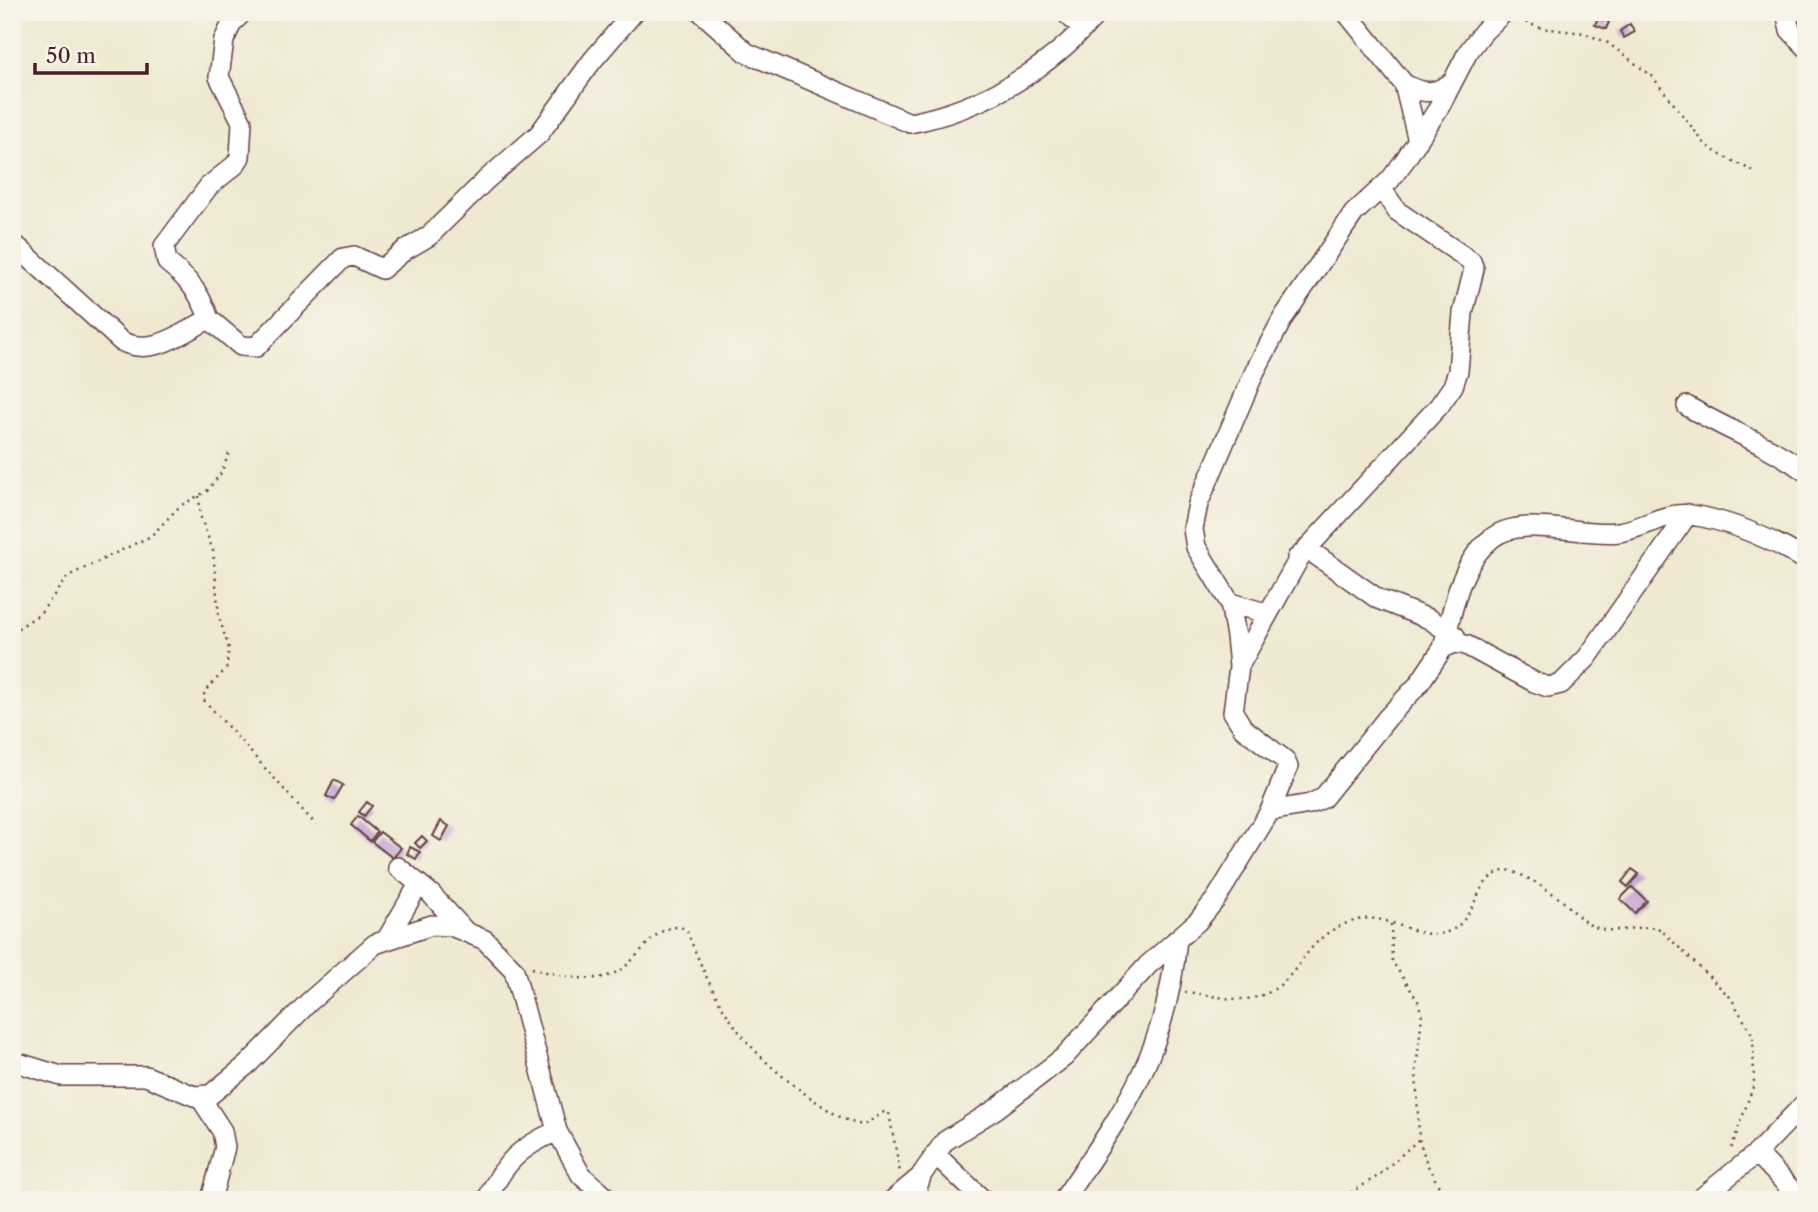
<svg xmlns="http://www.w3.org/2000/svg" width="1818" height="1212" viewBox="0 0 1818 1212" font-family="'Libre Caslon Text',serif">
	<rect width="100%" height="100%" fill="#f7f3e8"/>
	<filter id="ink" filterUnits="userSpaceOnUse"><feTurbulence type="fractalNoise" baseFrequency=".0143" numOctaves="2"/><feDisplacementMap in="SourceGraphic" scale="14" xChannelSelector="R" yChannelSelector="G"/><feConvolveMatrix kernelMatrix="1 2 1 2 8 2 1 2 1" color-interpolation-filters="sRGB"/></filter>
	<filter id="wash" filterUnits="userSpaceOnUse"><feTurbulence type="fractalNoise" baseFrequency=".00686" numOctaves="4" result="noise"/><feDisplacementMap in="SourceGraphic" scale="28" xChannelSelector="R" yChannelSelector="G"/><feGaussianBlur stdDeviation="1.57" result="paint"/><feColorMatrix in="noise" values="0 0 0 0 0 0 0 0 0 0 0 0 0 0 0 0 0 1.4 0 .05"/><feComposite in="paint" operator="in"/></filter>
	<g filter="url(#wash)">
		<rect width="100%" height="100%" fill="#efe9d1"/>
		<g id="blocks">
			<path fill="#c6a6d2" d="M1598,18L1609,22L1606,29L1595,25Z
				M1630,24L1635,32L1624,38L1620,31Z
				M334,780L343,785L334,800L326,796Z
				M367,802L372,806L364,816L359,812Z
				M358,816L377,832L370,841L351,825Z
				M441,821L449,826L441,841L433,836Z
				M380,832L401,848L393,858L372,842Z
				M422,836L427,841L420,848L415,843Z
				M410,847L420,852L416,859L407,854Z
				M1632,869L1639,874L1628,887L1622,882Z
				M1632,887L1647,901L1635,913L1620,899Z"/>
		</g>
	</g>
	<g filter="url(#ink)">
		<use href="#blocks" fill-opacity="0" stroke="#633d44" stroke-width="2"/>
		<g fill="none" stroke-linecap="round" stroke-linejoin="round">
			<g stroke="#633d44" stroke-width="22">
				<path id="minor" d="M701,12L747,53L910,123C983,109 1050,69 1098,12
					M1065,12L1083,29
					M1346,12L1404,84L1418,141
					M1786,12L1790,30L1806,47
					M1404,84C1423,94 1435,95 1452,82
					M12,242L121,341C152,357 180,334 209,319L241,346L256,347L343,258L354,256L382,269L405,250L429,236L487,179L539,134L592,61L634,12
					M209,319C201,293 187,278 167,262L164,246L209,186L235,165L240,157L242,122L219,77L224,40L232,23L243,12
					M1687,406C1728,431 1767,443 1806,472
					M1297,558L1308,552L1313,553L1378,599L1429,619L1455,636
					M1230,603L1266,613
					M1443,648C1453,609 1459,564 1492,538C1522,514 1583,537 1619,532C1643,529 1666,511 1691,515C1731,521 1771,539 1806,560
					M1239,666L1301,555L1439,406L1453,386L1458,371L1463,313L1474,269L1471,261L1397,211L1381,188
					M1270,811L1310,804L1323,798L1388,717L1418,685L1443,648L1454,643L1466,645L1534,682L1548,687L1561,684L1587,658L1688,514
					M398,867L430,893L463,929
					M388,937L419,884
					M12,1061L61,1076H146L194,1096L210,1095L248,1064L309,1002L375,944L432,925L451,926L485,940L514,970L557,1131L581,1175L609,1200
					M200,1097L222,1131L225,1147L211,1200
					M1757,1153L1801,1200
					M935,1154L983,1200
					M487,1200C504,1162 520,1147 557,1131
					M893,1200L919,1178
					M913,1200L922,1174L945,1141L996,1109L1064,1057L1148,965L1198,921L1216,899L1270,811L1288,767L1285,760L1243,728L1233,712L1239,667L1236,636L1230,603L1196,547L1193,529L1198,504L1255,371L1283,318L1354,213L1390,180L1405,160L1440,106L1468,52L1483,32L1504,12
					M1063,1200C1125,1110 1167,1052 1177,939
					M1699,1200L1757,1153L1806,1102"/>
			</g>
			<path stroke="#633d44" stroke-width="2.5" stroke-dasharray="2 5" stroke-linecap="butt" d="M1461,12L1471,18
				M1519,20L1541,28L1584,33L1608,43L1652,76L1705,144L1717,153L1757,173
				M199,496L201,518L213,551L219,617L229,649L226,669L205,691L203,699L316,825
				M12,632L40,614L68,576L151,536L180,506L207,491L221,473L230,451
				M1391,924L1392,961L1418,1001L1422,1016L1416,1070L1419,1139L1427,1164L1446,1200
				M532,968C555,975 594,985 617,972C640,960 652,925 681,927L687,931C718,1010 741,1048 811,1098C827,1109 845,1123 864,1125L884,1112L889,1113L900,1172
				M1185,992C1209,994 1237,1004 1260,996C1305,981 1301,930 1363,919C1392,914 1423,945 1452,930C1479,915 1474,875 1508,870C1529,877 1548,889 1565,903C1575,912 1582,922 1595,927C1617,936 1638,923 1660,929L1731,998L1753,1036L1754,1084L1730,1152
				M1339,1200L1378,1176L1419,1139"/>
			<use href="#minor" stroke="#fff" stroke-width="19"/>
		</g>
	</g>
	<rect width="1818" height="1212" fill="none" stroke="#f7f3e8" stroke-width="42"/>
	<path d="M35 63v10h112v-10" fill="none" stroke="#4a1f2b" stroke-width="3.5"/>
	<text x="46" y="63" font-size="21" fill="#4a1f2b" stroke="#f7f3e8" stroke-width="5" paint-order="stroke">50 m</text>
</svg>
